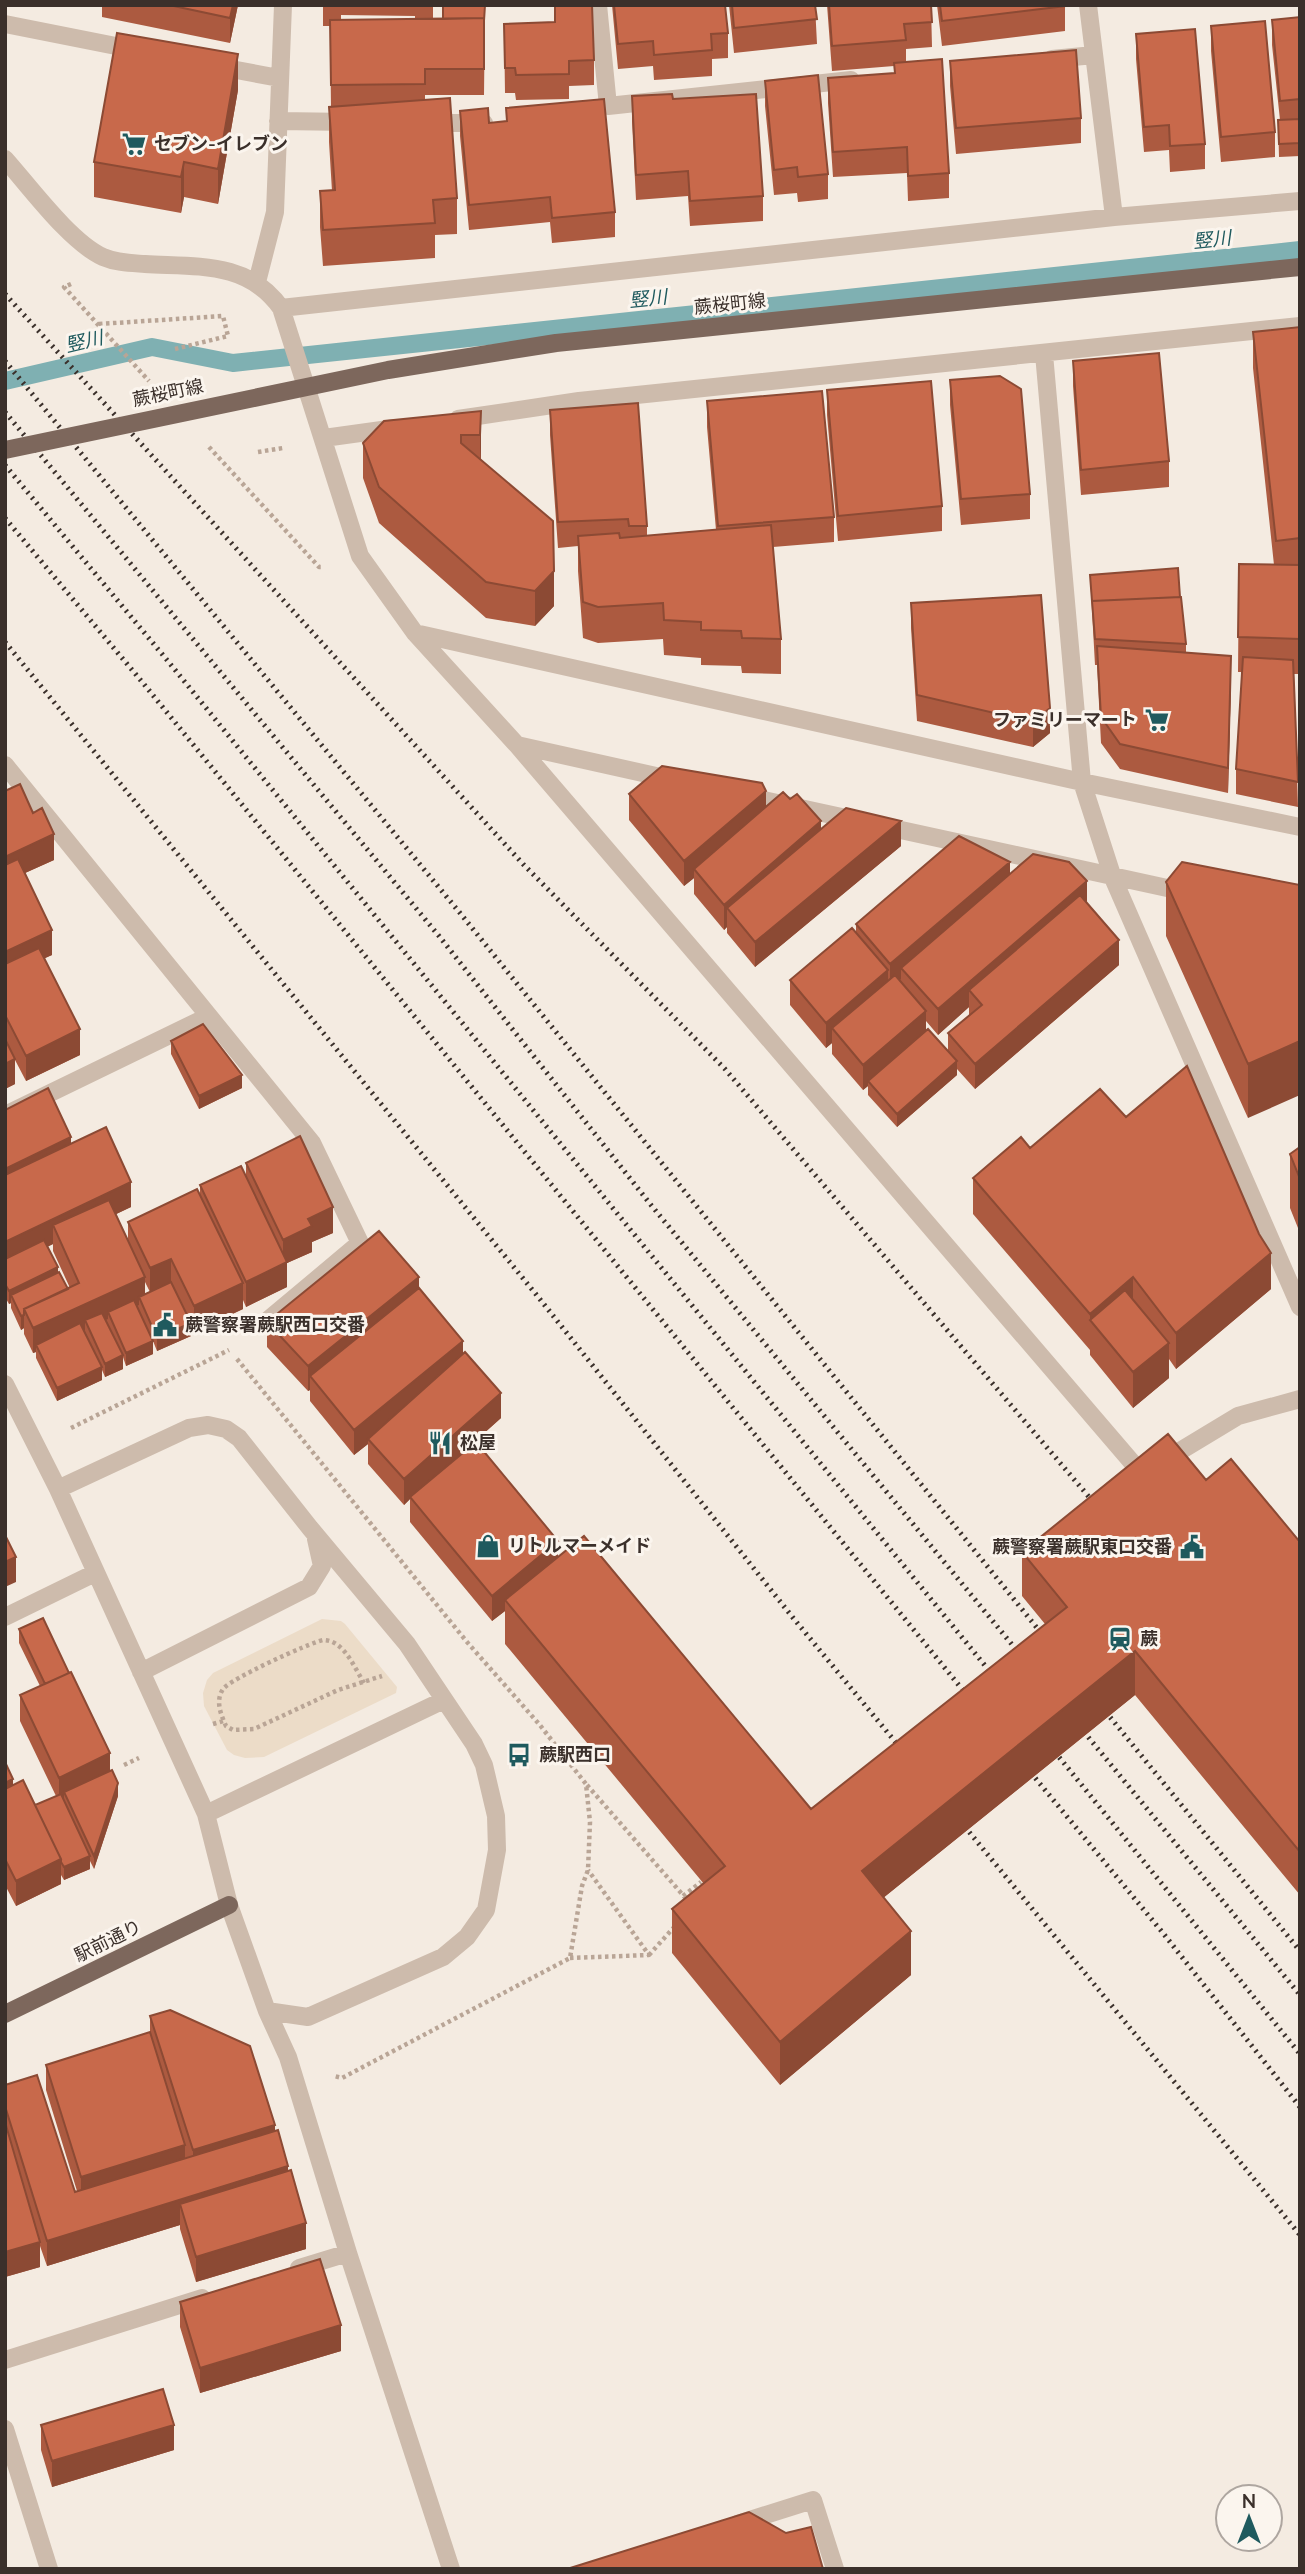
<svg xmlns="http://www.w3.org/2000/svg" width="1305" height="2574" viewBox="0 0 1305 2574" font-family="Mulish,'Noto Sans JP',sans-serif">
	<rect width="100%" height="100%" fill="#f4ebe1"/>
	<path fill="#ecdcc8" d="M322,1619L341,1621L345,1624L397,1687L396,1693L264,1757L245,1758L234,1755L227,1750L204,1706L203,1693L207,1680L213,1673Z"/>
	<g fill="none" stroke-linecap="round" stroke-linejoin="round">
		<path stroke="#7fb0b2" stroke-width="18" d="M5,381L152,347L233,363L1300,250"/>
		<path stroke="#b9a596" stroke-width="4.5" stroke-dasharray="3.5 3.5" stroke-linecap="butt" d="M71,284L64,287L149,381
			M99,324L223,316L228,336L175,349
			M209,447L319,567H322
			M258,452L283,448
			M237,1359L467,1642L539,1724L586,1784L590,1822L588,1870L582,1886L570,1958L342,2078L334,2076
			M71,1428L229,1350
			M364,1683C354,1667 344,1640 323,1640C309,1643 230,1679 223,1689C215,1701 221,1715 226,1726L233,1730L254,1729L338,1690L382,1676
			M213,1724L223,1721
			M124,1765L139,1758
			M587,1785L689,1902
			M683,1896L701,1882
			M649,1955L676,1925
			M570,1958L649,1955L588,1870"/>
		<path stroke="#cdbbac" stroke-width="18" d="M598,5L608,106L851,80
			M1088,5L1114,217
			M5,24L136,50
			M1052,59L1094,55
			M215,66L279,78
			M278,121L352,122
			M429,123H484
			M5,159C30,187 70,242 103,257C117,263 131,263 145,264C197,267 248,261 281,308L360,556L415,633L517,745L1142,1474L1238,1416L1300,1399
			M257,282L275,212L283,5
			M281,308L1114,217L1300,201
			M1044,354L1082,782L1113,878L1300,1307
			M458,419L579,401L1300,326
			M324,438L396,428
			M415,633L1082,782L1300,827
			M517,745L674,780
			M5,765L312,1143L360,1243L261,1326
			M745,796L1190,893
			M5,1115L209,1016
			M5,1384L58,1489L206,1814L229,1905L267,2011L288,2057L348,2253L451,2569
			M58,1489L189,1428L208,1425L226,1429L239,1438L310,1528L407,1644L474,1744L484,1765L496,1816L497,1850L486,1910L467,1937L443,1957L308,2017L267,2011
			M5,1617L95,1573
			M141,1672L309,1587L322,1566L316,1539
			M206,1814L444,1700
			M299,2268L348,2253
			M5,2360L202,2298
			M5,2429L49,2569
			M737,2524L813,2500L835,2569"/>
		<path stroke="#7d675c" stroke-width="18" d="M5,2014L229,1905"/>
		<path stroke="#3b302b" stroke-width="5" stroke-dasharray="2 5" stroke-linecap="butt" d="M5,294L523,864L725,1069L1101,1511
			M5,361L460,913L1050,1644
			M5,412L439,936L651,1205L1028,1664
			M5,465L167,660L1000,1684
			M5,518L143,683L975,1705
			M5,642L539,1298L794,1619L907,1756
			M1097,1701L1300,1951
			M1075,1721L1300,1995
			M1046,1741L1300,2054
			M1022,1762L1163,1933L1300,2107
			M956,1816L1300,2235"/>
		<path stroke="#7d675c" stroke-width="18" d="M5,450L388,370L556,343L1300,267"/>
	</g>
	<path fill="#ac5a40" fill-rule="evenodd" d="M102,5H238L230,43L102,17Z
		M323,5H433V19H443L485,5L484,95H425V100L457,198V234L435,235V258L323,266L320,227V191H332L329,142V107H331L330,26H323ZM341,15L415,16V19L341,20Z
		M612,5H725L728,33V58L712,59V76L654,80L653,66L618,69Z
		M729,5H815L817,44L734,53Z
		M827,5H931L932,47L906,49V62L949,173V198L908,201L907,173L833,177L828,103V78L894,73V66L832,71Z
		M937,5H1065V31L942,46Z
		M1300,17V156L1279,157L1278,120H1280L1272,45V20Z
		M504,24L594,60V85L569,86V99L516,100L515,93H505Z
		M1211,26L1275,132V157L1221,162L1211,51Z
		M1136,34L1205,144V169L1170,172L1169,150L1144,152L1136,59Z
		M950,61L1081,118V143L956,154L950,86Z
		M765,81L828,174V199L798,202L797,193L774,195L765,106Z
		M238,90L218,204L184,197L181,213L94,197V162Z
		M632,96L673,99L763,196V221L690,226L688,196L636,200L632,121Z
		M506,108L615,212V237L552,243L550,222L469,230L460,136V111L489,123L506,121Z
		M1300,327V674H1294L1298,807L1236,794V769L1242,672H1238L1239,564L1274,565L1253,368V332Z
		M1073,361L1169,461V487L1081,495L1073,386Z
		M950,380L1030,494V519L961,525L950,405Z
		M827,390L942,506V531L838,541L827,415Z
		M707,401L834,517V542L773,547L781,639V674L742,673L741,666L701,665V658L664,655L663,639L598,643L583,638L578,571V546L558,548L550,435V410L647,526V536L716,530L707,427Z
		M481,411V459L554,606L535,626L486,618L379,523L363,478V443Z
		M1090,575L1180,597L1186,644V652L1231,681L1228,793L1120,769L1101,743L1097,665H1095Z
		M911,603L1050,733L1033,747L917,721L911,628Z
		M5,791L54,860L25,873L52,955L44,958L80,1055L26,1081L15,1060V1084L5,1089Z
		M629,794L766,806L790,799L821,828L901,846L755,967L727,933V927L724,930L694,894V878L684,886L629,820Z
		M1010,874L1087,903L1119,965L975,1089L957,1069V1075L897,1127L868,1095V1086L863,1090L832,1054V1043L826,1048L790,1005V980L856,933V924ZM969,1007V1015L948,1033V1051L926,1031V1021L938,1035Z
		M1166,882L1300,885L1248,1118L1166,936Z
		M171,1041L242,1088L199,1109L171,1054Z
		M5,1110L71,1144L131,1207L116,1214L128,1240V1222L200,1196V1185L246,1175V1163L333,1233L312,1242V1252L287,1263V1287L246,1307L243,1300V1309L194,1332L191,1325V1336L157,1351L153,1341V1354L126,1366L123,1357V1369L105,1377L102,1370V1380L57,1401L36,1358V1352L33,1353L24,1334V1328L21,1330L11,1308V1303L9,1304L5,1297ZM53,1244V1251L70,1288L68,1289L58,1272L47,1247ZM145,1282L150,1292L145,1295Z
		M1300,1147V1233L1290,1208V1154Z
		M1030,1148L1271,1289L1176,1369L1169,1359V1378L1133,1408L1090,1355V1350L973,1214V1178Z
		M419,1288L463,1354L501,1418L451,1463L558,1557L811,1809L1045,1624L1022,1596V1552L1206,1480L1300,1542V1895L1135,1695L883,1898L911,1975L780,2085L672,1953V1909L704,1884L505,1644V1611L492,1621L410,1522V1499L404,1505L368,1464V1444L354,1455L310,1401V1390L308,1391L267,1347V1322Z
		M19,1629L110,1771L118,1796L94,1869L90,1861V1869L64,1880L61,1875V1884L16,1906L5,1885V1762L13,1785L35,1805L56,1796L20,1721V1695L40,1686L19,1643Z
		M150,2016L275,2131L288,2171L306,2249L196,2282L180,2229V2225L47,2266L40,2246V2267L5,2277V2085L75,2192L77,2191L46,2090V2065L150,2033Z
		M180,2302L341,2351L200,2393L180,2327Z
		M41,2425L174,2450L52,2487L41,2450Z"/>
	<path fill="#8c4a34" d="M233,5H238L230,43V18Z
		M238,54V90L218,204V169Z
		M184,162V197L181,213V177Z
		M481,411V447L480,470V435Z
		M554,571V606L535,626V591Z
		M1231,656V681L1228,793V768Z
		M1050,708V733L1033,747V722Z
		M766,791V816L694,869V878L684,886V861Z
		M821,821V846L727,908V927L724,930V905Z
		M901,821V846L755,967V942Z
		M54,834V860L5,882V857Z
		M1010,862V887L901,968V979L890,989V964Z
		M1087,881V906L969,990V1007L938,1035V1009Z
		M52,930V955L5,977V952Z
		M1119,940V965L975,1089V1064Z
		M888,970V996L832,1028V1043L826,1048V1023Z
		M926,1011V1037L868,1081V1086L863,1090V1065Z
		M80,1029V1055L26,1081V1056Z
		M1300,1041V1095L1248,1118V1064Z
		M15,1059V1084L5,1089V1064Z
		M957,1061V1075L897,1127V1114Z
		M242,1075V1088L199,1109V1096Z
		M71,1137V1162L5,1194V1169Z
		M131,1182V1207L60,1241L53,1225V1244L5,1267V1242Z
		M333,1207V1233L312,1242V1252L287,1263V1287L246,1307V1282L283,1263V1240L308,1219Z
		M1271,1253V1289L1176,1369V1333Z
		M171,1259V1284L150,1293V1268Z
		M58,1267V1280L11,1295V1303L9,1304V1291Z
		M145,1277V1302L139,1297V1305L111,1318L108,1312V1319L88,1328L85,1320V1330L39,1351L36,1345V1352L33,1353V1328Z
		M419,1277V1302L310,1376V1390L308,1391V1366Z
		M1133,1277V1312L1090,1320V1314Z
		M243,1283V1309L194,1332V1306Z
		M24,1315V1328L21,1330V1316Z
		M191,1323V1336L157,1351V1338Z
		M153,1341V1354L126,1366V1353Z
		M463,1341V1367L368,1439V1444L354,1455V1430Z
		M1169,1343V1378L1133,1408V1372Z
		M123,1355V1369L105,1377V1364Z
		M102,1367V1380L57,1401V1388Z
		M501,1393V1418L411,1498L410,1497V1499L404,1505V1479Z
		M558,1541V1567L505,1600V1611L492,1621V1596Z
		M16,1557V1582L5,1587V1562Z
		M1135,1651V1695L862,1915V1871Z
		M110,1753V1779L64,1792V1801L59,1803V1778Z
		M13,1779V1804L5,1808V1783Z
		M118,1783V1796L94,1869V1856Z
		M90,1856V1869L64,1880V1867Z
		M61,1859V1884L16,1906V1881Z
		M911,1931V1975L780,2085V2042Z
		M275,2125V2150L193,2175V2150Z
		M185,2145V2171L81,2202V2177Z
		M288,2166V2192L180,2204V2225L47,2266V2241Z
		M306,2223V2249L196,2282V2257Z
		M40,2242V2267L5,2277V2252Z
		M341,2325V2351L200,2393V2368Z
		M174,2425V2450L52,2487V2461Z"/>
	<path fill="#c8694b" stroke="#8c4a34" stroke-width="2" d="M169,5H233L230,18Z
		M443,5H485L484,21V18L443,19Z
		M555,5H592L594,60L569,61V74L516,75L515,68H505L504,24L555,22Z
		M614,5H725L728,33L711,34L712,50L654,55L653,41L618,44Z
		M732,5H815L817,19L734,28Z
		M829,5H931L932,22L904,24L906,40L832,46Z
		M940,5H1065V6L942,21Z
		M1300,17V99L1280,101L1272,20Z
		M484,18V69H425V84L331,85L330,20Z
		M1265,21L1275,132L1221,137L1211,26Z
		M1195,29L1205,144L1170,146L1169,125L1144,127L1136,34Z
		M117,33L238,54L218,169L184,162L181,177L94,162Z
		M1076,50L1081,118L956,128L950,61Z
		M942,59L949,173L908,176L907,147L833,152L828,78L895,73L894,63Z
		M818,75L828,174L798,177L797,167L774,170L765,81Z
		M672,94L673,99L756,94L763,196L690,201L688,171L636,175L632,96Z
		M450,98L457,198L433,200L435,223L323,230L320,191L335,190L329,107Z
		M604,99L615,212L552,218L550,197L469,205L460,111L488,108L489,123L507,121L506,108Z
		M1300,119V143L1279,144L1278,120Z
		M1300,327V538L1276,541L1253,332Z
		M1159,353L1169,461L1081,470L1073,361Z
		M1000,376L1021,389L1030,494L961,499L950,380Z
		M931,381L942,506L838,516L827,390Z
		M822,391L834,517L718,526L707,401Z
		M638,403L647,526H629L628,519L558,522L550,410Z
		M481,411L480,435H461V443L553,521L554,571L535,591L486,582L379,487L363,443L384,421Z
		M771,525L781,639L742,638L741,631L701,630V622L664,620L663,603L598,607L583,602L578,536L619,533L620,538Z
		M1239,564L1300,565V639L1238,637Z
		M1178,568L1180,597L1092,601L1090,575Z
		M1041,595L1050,708L1033,722L917,695L911,603Z
		M1181,597L1186,644L1095,639L1092,601Z
		M1097,646L1231,656L1228,768L1120,744L1101,717Z
		M1243,657L1293,660L1298,782L1236,769Z
		M662,766L762,783L766,791L684,861L629,794Z
		M20,784L33,813L42,808L54,834L5,857V791Z
		M783,792L790,799L797,794L821,821L724,905L694,869Z
		M846,808L901,821L755,942L727,908Z
		M959,836L1010,862L890,964L856,924Z
		M1033,854L1069,862L1087,881L938,1009L901,968Z
		M18,859L52,930L5,952V865Z
		M1182,862L1300,885V1041L1248,1064L1166,882Z
		M1080,895L1119,940L975,1064L948,1033L982,1005L969,990Z
		M852,928L888,970L826,1023L790,980Z
		M39,948L80,1029L26,1056L5,1015V964Z
		M895,975L926,1011L863,1065L832,1028Z
		M203,1024L242,1075L199,1096L171,1041Z
		M928,1029L957,1061L897,1114L868,1081Z
		M5,1039L15,1059L5,1064Z
		M1187,1066L1259,1234L1271,1253L1176,1333L1133,1277L1090,1314L973,1178L1021,1137L1030,1148L1100,1089L1126,1117Z
		M48,1088L71,1137L5,1169V1110Z
		M106,1127L131,1182L5,1242V1175Z
		M300,1136L333,1207L308,1219L312,1226L283,1240L246,1163Z
		M1300,1147V1179L1290,1154Z
		M241,1166L287,1262L246,1282L200,1185Z
		M197,1189L243,1283L194,1306L171,1259L150,1268L128,1222Z
		M109,1200L145,1277L33,1328L24,1309L79,1283L53,1225Z
		M379,1231L419,1277L308,1366L267,1322Z
		M44,1240L58,1267L9,1291L5,1284V1259Z
		M59,1272L68,1289L24,1309V1315L21,1316L11,1295Z
		M171,1282L191,1323L157,1338L139,1297Z
		M419,1288L463,1341L354,1430L310,1376Z
		M1125,1290L1169,1343L1133,1372L1090,1320Z
		M134,1300L153,1341L126,1353L108,1312Z
		M102,1313L123,1355L105,1364L85,1320Z
		M80,1323L102,1367L57,1388L36,1345Z
		M465,1352L501,1393L404,1479L368,1439Z
		M1168,1434L1206,1480L1231,1459L1300,1542V1852L1135,1651L862,1871L911,1931L780,2042L672,1909L725,1866L505,1600L584,1536L811,1809L1067,1607L1022,1552Z
		M476,1442L558,1541L492,1596L410,1497Z
		M5,1535L16,1557L5,1562Z
		M43,1618L69,1673L45,1684L19,1629Z
		M71,1672L110,1753L59,1778L20,1695Z
		M5,1762L13,1779L5,1783Z
		M112,1770L118,1783L94,1856L64,1792Z
		M23,1780L61,1859L16,1881L5,1859V1789Z
		M61,1794L90,1856L64,1867L61,1862V1859L35,1805Z
		M170,2010L250,2046L275,2125L193,2150L150,2016Z
		M150,2032L185,2145L81,2177L46,2065Z
		M37,2075L75,2192L278,2130L288,2166L47,2241L5,2106V2085Z
		M5,2122L40,2242L5,2252Z
		M291,2170L306,2223L196,2257L180,2204Z
		M320,2259L341,2325L200,2368L180,2302Z
		M163,2389L174,2425L52,2461L41,2425Z
		M749,2512L786,2533L811,2527L823,2569H567Z"/>
	<defs>
		<g id="supermarket-bare" transform="scale(1.89)"><path d="M-6-5.5h2.5l.6 2H6L4.5 2H-2.5L-4.4-4H-6ZM-1.5 3.2a1.3 1.3 0 1 0 .1 0ZM3 3.2a1.3 1.3 0 1 0 .1 0Z" fill="#1f5a5e" stroke="#fbf5ee" stroke-width="2.5" paint-order="stroke"/></g>
		<g id="civic-bare" transform="scale(1.89)"><path d="M-.6-6.5H3V-4.5H.6V-3L4-1V1h2V6H-6V1h2V-1L-.6-3ZM-1.2 2.5V6h2.4V2.5Z" fill="#1f5a5e" stroke="#fbf5ee" stroke-width="2.5" paint-order="stroke"/></g>
		<g id="restaurant-bare" transform="scale(1.89)"><path d="M-5-6h1v4h1v-4h1v4h1v-4h1v5L-1.5 .5V6h-2V.5L-5-1ZM5-6V6H3V1.5H1.5Q1.5-4 5-6Z" fill="#1f5a5e" stroke="#fbf5ee" stroke-width="2.5" paint-order="stroke"/></g>
		<g id="shop-bare" transform="scale(1.89)"><path d="M-5-2.5h2.3a2.7 3.5 0 0 1 5.4 0H5L5.5 6h-11ZM-1.5-2.5h3a1.5 2.3 0 0 0-3 0Z" fill="#1f5a5e" stroke="#fbf5ee" stroke-width="2.5" paint-order="stroke"/></g>
		<g id="station-bare" transform="scale(1.89)"><path d="M-3-6H3Q5-6 5-4V2Q5 4 3 4L4.5 6H3L1.5 4h-3L-3 6H-4.5L-3 4Q-5 4-5 2V-4Q-5-6-3-6ZM-3.5-4v3h7v-3ZM-3.5 1v1.5H-2V1ZM2 1v1.5H3.5V1Z" fill="#1f5a5e" stroke="#fbf5ee" stroke-width="2.5" paint-order="stroke"/></g>
		<g id="bus-bare" transform="scale(1.89)"><path d="M-5-6H5V4H4V6H2V4H-2V6H-4V4H-5ZM-3.5-4V0h7V-4ZM-3.5 1.2v1.5H-2V1.2ZM2 1.2v1.5H3.5V1.2Z" fill="#1f5a5e" stroke="#fbf5ee" stroke-width="2.5" paint-order="stroke"/></g>
	</defs>
	<g fill-rule="evenodd">
		<use href="#supermarket-bare" x="134" y="144"/>
		<use href="#supermarket-bare" x="1157" y="720"/>
		<use href="#civic-bare" x="165" y="1325"/>
		<use href="#restaurant-bare" x="440" y="1443"/>
		<use href="#shop-bare" x="488" y="1546"/>
		<use href="#civic-bare" x="1192" y="1547"/>
		<use href="#station-bare" x="1120" y="1639"/>
		<use href="#bus-bare" x="519" y="1755"/>
	</g>
	<g text-anchor="middle" stroke-width="6" stroke-linejoin="round" paint-order="stroke">
		<g font-size="18" font-weight="bold" fill="#3b302b" stroke="#fbf5ee" text-anchor="start">
			<text x="154" y="150">セブン-イレブン</text>
			<text x="1137" y="726" text-anchor="end">ファミリーマート</text>
			<text x="185" y="1331">蕨警察署蕨駅西口交番</text>
			<text x="460" y="1449">松屋</text>
			<text x="508" y="1552">リトルマーメイド</text>
			<text x="1172" y="1553" text-anchor="end">蕨警察署蕨駅東口交番</text>
			<text x="1140" y="1645">蕨</text>
			<text x="539" y="1761">蕨駅西口</text>
		</g>
		<g font-size="18" fill="#3b302b" stroke="#fbf5ee">
			<text transform="translate(730 304) rotate(-6)" y="6">蕨桜町線</text>
			<text transform="translate(168 393) rotate(-12)" y="6">蕨桜町線</text>
			<text transform="translate(108 1941) rotate(-26)" y="6">駅前通り</text>
		</g>
		<g font-size="19" font-style="italic" fill="#1f5a5e" stroke="#fbf5ee">
			<text transform="translate(1212 239) rotate(-6)" y="7">竪川</text>
			<text transform="translate(648 298) rotate(-6)" y="7">竪川</text>
			<text transform="translate(84 341) rotate(-13)" y="7">竪川</text>
		</g>
	</g>
	<rect width="1305" height="2574" fill="none" stroke="#3b302b" stroke-width="14"/>
	<g transform="translate(1249 2518)"><circle r="33" fill="#fbf5ee" stroke="#aea6a0" stroke-width="2"/>
	<path d="M0-5L12 26L0 18L-12 26Z" fill="#1f5a5e"/>
	<text y="-10" font-size="19" font-weight="bold" text-anchor="middle" fill="#3b302b">N</text>
	</g>
</svg>
